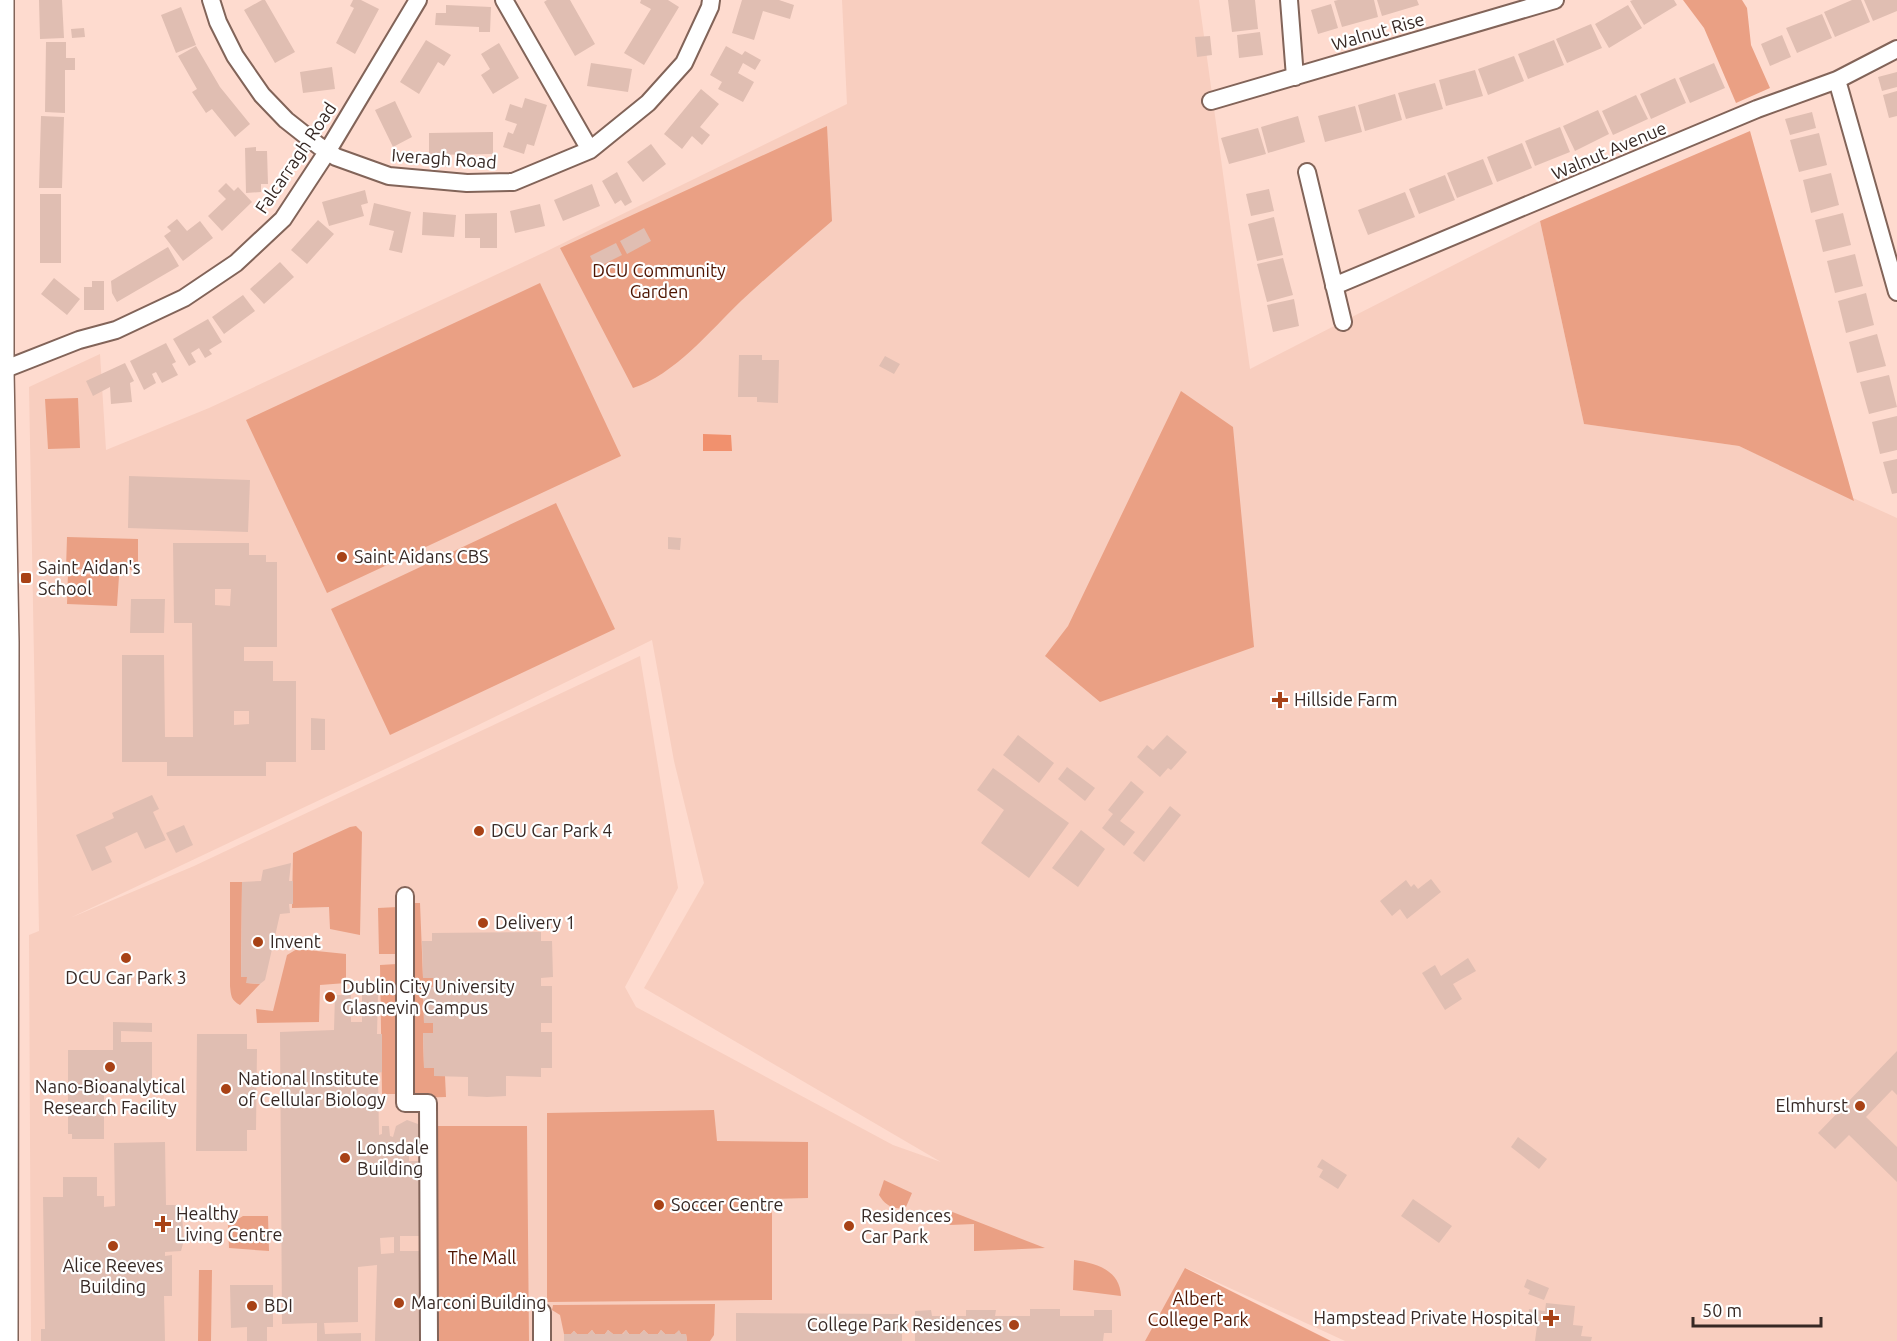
<svg xmlns="http://www.w3.org/2000/svg" width="1897" height="1341" viewBox="0 0 1897 1341" font-family="Ubuntu,sans-serif">
	<rect width="100%" height="100%" fill="#fedbcf"/>
	<path fill="#f8cebf" fill-rule="evenodd" d="M842,0H1199L1250,369L1540,221L1584,424L1739,446L1897,518V1341H1345L1186,1268L1145,1341H31L29,935L39,931L29,387L100,354L106,450L209,408L545,252L847,104ZM652,640L674,761L704,883L644,988L941,1162L893,1145L636,1007L625,987L678,888L640,656L194,866L70,918L474,727Z"/>
	<path fill="#eaa084" d="M1683,0H1742L1747,8L1751,45L1770,88L1736,103L1704,28Z
		M827,126L832,221C801,248 770,274 741,301C710,331 674,375 633,388L560,248Z
		M1750,131L1854,501L1739,446L1584,424L1540,221Z
		M540,283L621,456L327,593L246,420Z
		M1181,391L1233,427L1254,647L1100,702L1045,656L1068,626Z
		M78,398L80,448L48,449L45,399Z
		M556,503L615,629L390,735L331,609Z
		M67,537L138,539V570L66,569Z
		M68,573L119,576L117,606L67,604Z
		M356,826L362,832L360,935L330,929L329,907L292,908L293,853L350,827Z
		M230,882H242L241,977H247V983L260,984L240,1005C231,1000 231,996 230,986Z
		M411,903H420L423,978H433V987H423L424,1023H433V1033H423L424,1068H434V1076H445L446,1097L414,1098Z
		M398,907L399,954H379L378,908Z
		M297,949L346,954V983L320,985L319,1022L257,1023L256,1009L273,1011L287,955Z
		M397,964L398,1094H382L380,965Z
		M714,1110L717,1141L808,1142V1198L772,1199V1300L547,1302V1113Z
		M435,1126H527L529,1341H437Z
		M884,1180L912,1193L906,1207C894,1211 885,1205 879,1195Z
		M950,1211L1045,1248L974,1251V1224L950,1225L946,1219Z
		M243,1216H268L269,1251L229,1248L228,1225Z
		M1074,1260C1096,1263 1120,1270 1121,1296L1073,1290Z
		M1185,1268L1331,1341H1145Z
		M199,1270H212L211,1341H198Z
		M715,1304L714,1335L710,1341H687L686,1334H681L679,1331L675,1334H665L661,1330L658,1334H648L644,1330L640,1334H629L626,1330L622,1334H613L608,1330L605,1334H595L592,1330L588,1334H577L574,1331L571,1334H564L560,1315L552,1310L553,1305Z"/>
	<path fill="#f1916e" d="M703,434L731,435L732,451H703Z"/>
	<path fill="#e0beb2" fill-rule="evenodd" d="M39,0H62L64,38L40,39Z
		M262,0H265L295,52L275,63L244,10Z
		M353,0H361L379,9L355,54L336,43L354,8L350,6Z
		M547,0H570L595,44L575,56L544,2Z
		M641,0H668L679,7L644,65L624,53L651,9L640,3Z
		M742,0H779L794,5L790,19L763,11L754,40L732,33Z
		M1228,0H1255L1258,29L1232,32Z
		M1338,0H1374L1378,17L1342,27L1334,1Z
		M1377,0H1417L1419,5L1382,16Z
		M1633,0H1674L1677,5L1644,25L1630,1Z
		M1852,0H1861L1870,22L1835,37L1824,12Z
		M1864,0H1897V11L1873,21Z
		M1331,4L1338,28L1318,34L1311,10Z
		M446,5L491,7L490,32H479V27L435,25L436,13H446Z
		M1628,5L1642,28L1609,48L1595,24Z
		M181,7L196,45L176,53L161,15Z
		M1822,14L1832,38L1797,53L1786,28Z
		M1591,24L1602,48L1567,63L1556,39Z
		M84,28L85,37L72,38L71,29Z
		M1260,32L1263,55L1239,58L1237,35Z
		M1782,35L1791,57L1770,66L1761,44Z
		M1210,36L1212,55L1197,57L1195,37Z
		M426,40L451,55L444,66L438,62L419,94L400,82Z
		M1554,40L1564,65L1528,79L1518,54Z
		M46,42H66V58H75V70H65V113L45,112Z
		M499,43L519,78L493,94L481,75L490,69L481,54Z
		M196,46L220,87L250,124L235,137L212,109L206,113L192,92L197,89L178,56Z
		M726,46L742,55L745,51L761,60L755,70L743,63L738,73L754,82L743,102L718,89L722,82L710,75Z
		M1514,56L1524,81L1488,95L1478,69Z
		M591,63L632,69L628,92L587,86Z
		M1714,63L1725,88L1690,103L1679,78Z
		M332,67L335,89L303,93L300,72Z
		M1475,70L1483,96L1446,106L1439,80Z
		M1897,72V87L1882,91L1878,77Z
		M1675,78L1686,103L1651,119L1640,94Z
		M1435,83L1443,109L1406,119L1398,93Z
		M701,89L719,104L700,127L710,135L702,145L692,136L682,149L664,134Z
		M1897,91V116L1889,118L1883,95Z
		M1395,94L1402,120L1365,131L1358,105Z
		M1636,95L1648,119L1613,135L1602,111Z
		M525,98L547,105L534,146L527,144L524,154L503,147L508,132L513,134L517,124L505,120L510,104L522,108Z
		M395,101L412,137L393,147L375,110Z
		M1355,106L1362,132L1325,142L1318,116Z
		M1598,110L1609,134L1575,151L1563,126Z
		M1812,112L1816,128L1790,135L1785,119Z
		M41,116L64,117L62,188H39Z
		M1298,116L1305,142L1268,153L1261,127Z
		M1560,127L1570,152L1535,166L1525,141Z
		M1258,128L1266,154L1229,164L1221,138Z
		M493,132V154L429,155V133Z
		M1819,133L1827,165L1799,172L1790,140Z
		M1522,143L1532,168L1497,182L1487,157Z
		M651,144L666,164L643,182L627,162Z
		M256,147V151H267L268,184H261V192L246,193L245,148Z
		M1483,159L1493,184L1457,198L1447,173Z
		M617,172L632,202L625,206L621,200L615,204L602,181Z
		M1831,173L1839,205L1811,213L1803,180Z
		M1445,175L1455,200L1419,214L1409,189Z
		M226,183L234,191L238,187L252,202L222,231L208,216L226,199L218,191Z
		M592,184L600,206L563,221L554,200Z
		M1269,189L1274,211L1251,216L1246,194Z
		M365,190L368,203L361,205L364,216L329,226L322,202Z
		M1405,192L1415,217L1368,235L1358,210Z
		M40,194H61V263H40Z
		M374,203L411,212L402,253L389,250L394,231L369,225Z
		M540,204L545,226L515,233L510,211Z
		M423,212L456,215L454,237L422,235Z
		M497,213V248H480V238H465V214Z
		M1843,213L1851,245L1823,252L1815,220Z
		M1274,217L1283,255L1257,261L1248,224Z
		M177,219L187,231L200,221L213,238L183,261L164,236L171,231L167,227Z
		M318,220L334,234L307,264L291,250Z
		M644,228L651,241L627,254L620,241Z
		M616,243L622,255L596,268L590,256Z
		M168,247L179,266L117,302L112,293L111,281Z
		M1855,254L1863,286L1835,293L1827,261Z
		M1283,258L1293,295L1267,302L1257,264Z
		M280,262L294,277L264,304L250,289Z
		M54,278L80,299L67,315L41,294Z
		M92,281H104V310H84V287H92Z
		M1866,293L1874,325L1846,333L1838,301Z
		M243,295L255,311L224,334L212,317Z
		M1294,299L1299,326L1273,332L1267,305Z
		M208,319L222,342L209,350L212,354L205,358L199,348L191,353L196,362L189,366L173,339Z
		M1877,334L1886,366L1857,373L1849,342Z
		M166,343L176,362L172,364L178,375L162,383L156,372L152,374L156,383L144,390L130,361Z
		M739,355H762V360H779L778,403L757,402V397H738Z
		M885,356L900,364L894,374L879,366Z
		M125,363L134,381L130,383L132,402L111,404L110,387L93,396L86,381Z
		M1889,375L1897,407L1869,414L1860,382Z
		M1897,416V450L1880,454L1872,422Z
		M1897,459V493L1892,494L1883,462Z
		M129,476L250,480L248,532L128,528Z
		M668,537L681,538L680,550L668,549Z
		M173,543H249V555H266V562H277V647H244V661H273V681H296V762H266V776H167V762H122V655H164L165,737H193L192,623H174ZM215,589H231L230,606L215,605ZM234,711H249V724L234,725Z
		M131,599H165L164,633H130Z
		M311,718L325,719V750H311Z
		M1018,735L1054,763L1039,783L1003,755Z
		M1167,735L1187,752L1171,770L1168,768L1160,777L1137,757L1147,745L1153,750Z
		M1067,767L1095,788L1085,801L1058,779Z
		M993,768L1069,823L1029,878L981,843L1004,810L977,790Z
		M1131,781L1144,792L1120,821L1135,832L1124,846L1102,828L1113,814L1108,810Z
		M152,795L159,809L153,812L166,840L145,849L137,832L105,847L112,862L92,871L76,835L114,818L112,813Z
		M1170,806L1181,815L1144,862L1133,853Z
		M184,825L193,845L176,853L166,833Z
		M1081,830L1105,849L1078,887L1052,868Z
		M291,863L289,881H293V904H289L290,913L280,914L265,980L260,984L246,983L247,977H241L242,882L261,881L263,870Z
		M1431,879L1441,892L1407,919L1400,909L1392,916L1380,901L1406,880L1411,887L1414,884L1418,889Z
		M541,932V941H552L553,977L541,978V986H552V1023H541V1032H552V1068H541V1077L506,1076V1096L487,1097L468,1096V1077L434,1076V1068H424L423,1033H433V1023H424L423,987H433V978H423L422,941H432V933Z
		M1468,958L1476,971L1453,984L1462,999L1445,1010L1422,973L1435,965L1441,976Z
		M378,994L377,1034H382V1072L378,1073L379,1135L382,1134V1126H389L390,1136L393,1137L396,1126L407,1120L418,1124L422,1129V1141L415,1149H409V1161H422V1236H400V1251H422V1341H375L377,1265L358,1267V1322L324,1323L325,1334L361,1333V1341H317V1323L282,1324L280,1032L334,1030L335,995H351V1022H362V995ZM394,1237V1253L381,1254L380,1238Z
		M113,1022L152,1023V1032L121,1031V1042H152V1089H115V1085H104V1139H72V1134H68V1050H113Z
		M197,1034H247V1049H257L256,1130H247V1151H196Z
		M1897,1051V1095L1892,1090L1866,1117L1897,1147V1182L1849,1135L1835,1149L1818,1133Z
		M1518,1137L1547,1159L1539,1169L1511,1147Z
		M165,1142L166,1205H181L184,1240L181,1251L165,1252V1256L172,1255V1296H164L165,1341H41V1329H45L43,1197H63V1177H97V1196H104V1207L115,1206L114,1143Z
		M1322,1159L1347,1175L1338,1189L1319,1177L1323,1170L1317,1167Z
		M1413,1199L1452,1226L1439,1243L1401,1216Z
		M1527,1279L1549,1288L1544,1300L1528,1294L1530,1290L1524,1287Z
		M230,1285H273V1327H267V1341H247V1327L231,1328Z
		M1546,1303L1575,1306L1573,1325L1583,1326L1581,1336L1592,1337L1591,1341H1535L1537,1326L1527,1325L1529,1309L1545,1311Z
		M1030,1309H1060V1316H1094V1310H1112V1333H1104L1103,1341H915V1311L931,1310L932,1316H966V1310H996L995,1316H1030Z
		M736,1313L902,1314V1341H736Z
		M592,1330L595,1334H605L608,1330L613,1334H623L626,1330L629,1334H640L644,1330L648,1334H658L661,1330L665,1334H675L679,1330L681,1334H686L687,1341H564V1334H571L574,1331L577,1334H588Z"/>
	<g fill="none" stroke-linecap="round" stroke-linejoin="round">
		<g stroke="#826459" stroke-width="20">
			<path id="minor" d="M211,0L218,22L235,56L262,95L286,120L319,146L336,157L389,176L467,183L513,182L590,150L648,103L684,63L710,7L711,0
				M504,0L590,150
				M1289,0L1295,77
				M1837,80L1897,292
				M1211,101L1555,0
				M1307,172L1343,322
				M1334,286L1757,109L1837,80L1897,49
				M0,371L79,340L116,330L184,298L236,263L283,219L327,152L418,0
				M405,896V1103H428L429,1341
				M542,1312V1341"/>
		</g>
		<g stroke="#826459" stroke-width="24">
			<path id="major" d="M3,0V370L8,642L7,1341"/>
		</g>
		<use href="#minor" stroke="#fff" stroke-width="16"/>
		<use href="#major" stroke="#fff" stroke-width="21"/>
	</g>
	<g fill="#a84216" stroke="#fff" stroke-width="2">
		<circle cx="342" cy="557" r="6"/>
		<rect x="20" y="572" width="12" height="12" rx="3"/>
		<path d="M1277 691h6v6h6v6h-6v6h-6v-6h-6v-6h6z"/>
		<circle cx="479" cy="831" r="6"/>
		<circle cx="483" cy="923" r="6"/>
		<circle cx="258" cy="942" r="6"/>
		<circle cx="126" cy="958" r="6"/>
		<circle cx="330" cy="997" r="6"/>
		<circle cx="110" cy="1067" r="6"/>
		<circle cx="226" cy="1089" r="6"/>
		<circle cx="1860" cy="1106" r="6"/>
		<circle cx="345" cy="1158" r="6"/>
		<circle cx="659" cy="1205" r="6"/>
		<path d="M160 1215h6v6h6v6h-6v6h-6v-6h-6v-6h6z"/>
		<circle cx="849" cy="1226" r="6"/>
		<circle cx="113" cy="1246" r="6"/>
		<circle cx="399" cy="1303" r="6"/>
		<circle cx="252" cy="1306" r="6"/>
		<path d="M1548 1309h6v6h6v6h-6v6h-6v-6h-6v-6h6z"/>
		<circle cx="1014" cy="1325" r="6"/>
	</g>
	<g text-anchor="middle" stroke-width="4.5" stroke-linejoin="round" paint-order="stroke">
		<g font-size="18" fill="#372925" stroke="#fff">
			<text transform="translate(1378 32) rotate(-16)" y="6">Walnut Rise</text>
			<text transform="translate(1609 151) rotate(-23)" y="6">Walnut Avenue</text>
			<text transform="translate(296 158) rotate(-56)" y="6">Falcarragh Road</text>
			<text transform="translate(444 159) rotate(4)" y="6">Iveragh Road</text>
		</g>
		<g font-size="18" fill="#4e1400" stroke="#fff">
			<text x="659" y="277">DCU Community<tspan x="659" dy="21">Garden</tspan></text>
			<text x="482" y="1264">The Mall</text>
			<text x="1198" y="1305">Albert<tspan x="1198" dy="21">College Park</tspan></text>
		</g>
		<g font-size="18" fill="#372925" stroke="#fff" text-anchor="start">
			<text x="354" y="563">Saint Aidans CBS</text>
			<text x="38" y="574">Saint Aidan's<tspan x="38" dy="21">School</tspan></text>
			<text x="1294" y="706">Hillside Farm</text>
			<text x="491" y="837">DCU Car Park 4</text>
			<text x="495" y="929">Delivery 1</text>
			<text x="270" y="948">Invent</text>
			<text x="126" y="984" text-anchor="middle">DCU Car Park 3</text>
			<text x="342" y="993">Dublin City University<tspan x="342" dy="21">Glasnevin Campus</tspan></text>
			<text x="238" y="1085">National Institute<tspan x="238" dy="21">of Cellular Biology</tspan></text>
			<text x="110" y="1093" text-anchor="middle">Nano-Bioanalytical<tspan x="110" dy="21">Research Facility</tspan></text>
			<text x="1848" y="1112" text-anchor="end">Elmhurst</text>
			<text x="357" y="1154">Lonsdale<tspan x="357" dy="21">Building</tspan></text>
			<text x="671" y="1211">Soccer Centre</text>
			<text x="176" y="1220">Healthy<tspan x="176" dy="21">Living Centre</tspan></text>
			<text x="861" y="1222">Residences<tspan x="861" dy="21">Car Park</tspan></text>
			<text x="113" y="1272" text-anchor="middle">Alice Reeves<tspan x="113" dy="21">Building</tspan></text>
			<text x="411" y="1309">Marconi Building</text>
			<text x="264" y="1312">BDI</text>
			<text x="1538" y="1324" text-anchor="end">Hampstead Private Hospital</text>
			<text x="1002" y="1331" text-anchor="end">College Park Residences</text>
		</g>
	</g>
	<path d="M1693 1317v9h128v-9" fill="none" stroke="#372925" stroke-width="3"/>
	<text x="1702" y="1317" font-size="18" fill="#372925" stroke="#ffffff" stroke-width="4.5" paint-order="stroke">50 m</text>
</svg>
